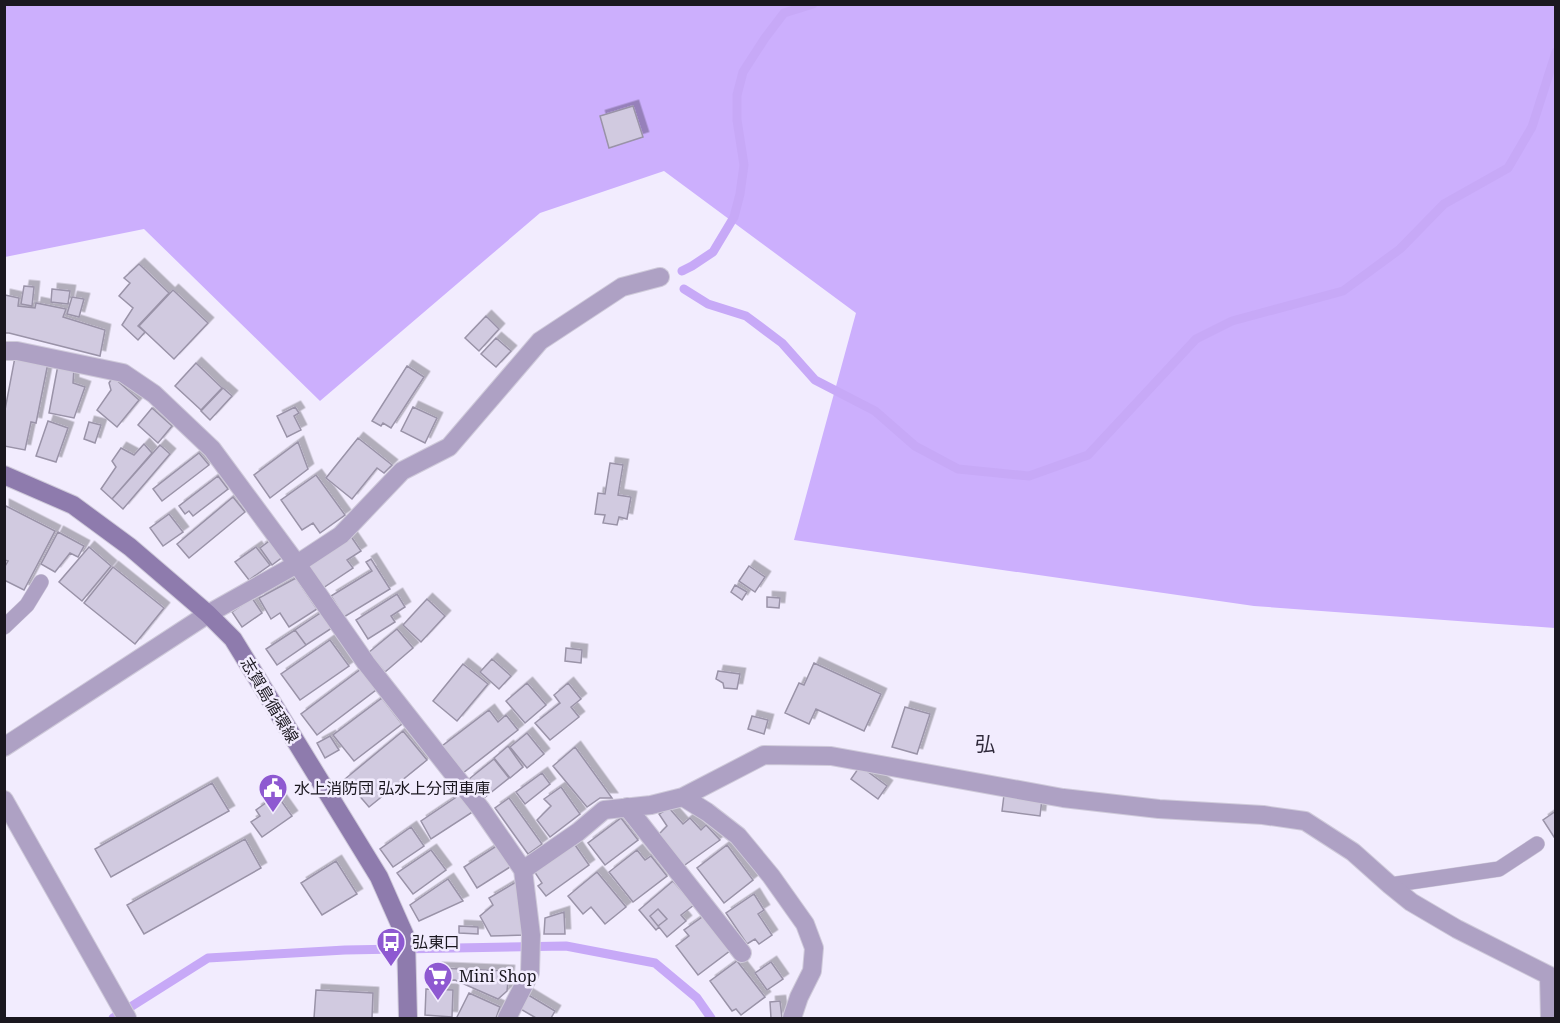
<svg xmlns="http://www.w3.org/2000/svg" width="1560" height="1023" viewBox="0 0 1560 1023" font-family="'Noto Serif','Noto Sans JP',serif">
	<defs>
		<filter id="shadow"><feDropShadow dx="5.5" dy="-5.5" stdDeviation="0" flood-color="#0004"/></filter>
	</defs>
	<rect width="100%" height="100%" fill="#f2ecfe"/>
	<path fill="#ccaffd" d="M5,5H1555V628L1254,606L794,540L856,313L664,171L540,213L320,401L144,229L5,257Z"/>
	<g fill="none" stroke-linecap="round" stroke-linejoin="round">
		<path stroke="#c7a9f7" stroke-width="9" d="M682,271L692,266L713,252L734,217L740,194L744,165L737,120V95L743,72L765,38L784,13L813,4
			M684,289L708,304L746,316L782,343L815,380L875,411L915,446L958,469L1029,476L1088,455L1196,339L1232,321L1343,291L1400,249L1444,204L1508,168L1532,127L1556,52
			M113,1018L208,958L345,950L566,946L655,963L697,998L711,1018"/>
	</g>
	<path fill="#d1cae0" stroke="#9a93a8" stroke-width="1.5" filter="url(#shadow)" d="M633,106L643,137L609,148L600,116Z
		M139,264L169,293L138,326L145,332L138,340L122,325L133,308L119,296L130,283L124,278Z
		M24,286L34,287L32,306L21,304Z
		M52,289L70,291L68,304L51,302Z
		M173,290L208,323L174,359L139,326Z
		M5,295L19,298L18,306L35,308L36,303L66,309L63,317L105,330L100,356L9,333H4Z
		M72,297L84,299L79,317L67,314Z
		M486,316L499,329L479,351L465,338Z
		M496,338L511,351L496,367L481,354Z
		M15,357L48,363L36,423L31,422L25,450L4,446V415Z
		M196,363L222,388L201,410L175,386Z
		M58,365L74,368L73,383L85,387L74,418L49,413Z
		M407,366L424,377L391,428L383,423L381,426L372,421Z
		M113,377L139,400L117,427L97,410L111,390L109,383Z
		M223,388L232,396L210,420L201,411Z
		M295,407L299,413L294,416L301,430L287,437L277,416Z
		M413,407L437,418L425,443L401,431Z
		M152,408L172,426L158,443L138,425Z
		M48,421L68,428L56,462L36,456Z
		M89,422L101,425L95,443L84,439Z
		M358,438L392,465L384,473L377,468L352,499L326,478Z
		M298,442L308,469L270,498L254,475Z
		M144,444L152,453L112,499L101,489L116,467L112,461L121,448L134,455Z
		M160,445L170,454L123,509L112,499Z
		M199,453L209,465L162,501L153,489Z
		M610,463L623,465L618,495L631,497L627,519L619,517L617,525L603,523L605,515L595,514L598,493L605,494Z
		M316,475L345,515L320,533L313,523L302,530L281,500Z
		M218,476L228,489L193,516L189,511L185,514L179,506Z
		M233,497L245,512L189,558L177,544Z
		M4,505L55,531L24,590L4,580V568L8,561L4,560Z
		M169,514L183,532L163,546L150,528Z
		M58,532L84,546L78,557L70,553L55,572L41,564Z
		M350,535L361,551L347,560L353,568L323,588L307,564Z
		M272,539L284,556L272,565L260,548Z
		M89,547L111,566L82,601L59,582Z
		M256,547L270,565L249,580L235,562Z
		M371,559L390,589L344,617L331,596L372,571L366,562Z
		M749,566L765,577L755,592L739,581Z
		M113,567L164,608L135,644L84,603Z
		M296,578L317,609L289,627L280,613L271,619L259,598Z
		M735,585L747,592L742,600L731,592Z
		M397,594L405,607L391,616L395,622L368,639L356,620Z
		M767,597L780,598L779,608L767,607Z
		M252,598L262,613L242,627L232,612Z
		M427,599L445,616L421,642L403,625Z
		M325,610L335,626L306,645L295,630Z
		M397,629L413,648L385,672L368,653Z
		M295,630L306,645L277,665L266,649Z
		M330,640L349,666L300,700L281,674Z
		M566,648L582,650L581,663L565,661Z
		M492,659L511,676L499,689L480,672Z
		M814,663L881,694L864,731L816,709L809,724L785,713L799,683L804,685Z
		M463,664L488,684L457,721L433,701Z
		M361,669L376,690L317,735L301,714Z
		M718,671L740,674L737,689L724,688L723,683L716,679Z
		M527,683L546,705L525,723L506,701Z
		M568,683L581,699L571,707L579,717L550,740L535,723L560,703L554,695Z
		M382,698L402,724L354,761L333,735Z
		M905,707L930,714L917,754L892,747Z
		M489,710L498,722L506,715L518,730L463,773L442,746Z
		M752,716L768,720L764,734L748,729Z
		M403,731L427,760L369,807L345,779Z
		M527,733L544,754L527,768L510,747Z
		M330,736L339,750L325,758L317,743Z
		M508,746L523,767L510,778L494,758Z
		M575,747L612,798H600L587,807L553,766Z
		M494,759L509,778L484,798L469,779Z
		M860,766L887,786L878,799L851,779Z
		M542,773L550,784L525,804L516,792Z
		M212,783L229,811L111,877L95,849Z
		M561,787L580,814L550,837L537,820L551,806L544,799Z
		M461,794L474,811L431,839L421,821Z
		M277,795L292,816L262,837L251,822L260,816L256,810Z
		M1004,795L1042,799L1040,816L1002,811Z
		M509,798L542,844L528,854L495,808Z
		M669,808L683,824L690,818L701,830L706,825L720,840L682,867L657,836L667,826L659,814Z
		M1556,811V836L1554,837L1543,820Z
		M621,818L638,840L605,865L588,843Z
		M411,827L424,846L393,867L380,849Z
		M245,839L261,868L144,934L127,905Z
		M573,842L589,865L546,896L538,886L542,883L534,871Z
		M498,845L510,867L477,888L464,867Z
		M727,845L753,880L724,903L697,868Z
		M431,850L446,870L413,894L397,873Z
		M637,850L645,860L651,856L667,876L633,902L609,872Z
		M336,861L357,894L322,915L301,883Z
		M597,872L626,907L605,924L591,907L583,914L568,896Z
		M448,879L463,901L419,921L410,905Z
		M673,881L694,905L681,915L686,921L667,937L659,927L656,930L639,910Z
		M516,882L525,935L491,936L480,916L493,905L489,898Z
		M754,894L764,910L758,914L772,935L759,944L755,939L747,944L726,913Z
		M658,909L667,919L658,926L650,916Z
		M564,912L565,934H544L545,918Z
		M705,915L731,950L698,975L676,946L689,936L684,930Z
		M459,926L478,927V934L459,933Z
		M737,961L765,997L741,1015L736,1009L732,1011L710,981Z
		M771,962L783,979L767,990L755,973Z
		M437,968L509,971L507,991L498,999L455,980L438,981Z
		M426,989L453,990L452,1017L425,1015Z
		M316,990L373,993L372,1018H314Z
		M469,993L500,1007L496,1018H460L457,1017Z
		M525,993L555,1011L551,1018H536L517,1007Z
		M780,1001L782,1018H771L770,1002Z"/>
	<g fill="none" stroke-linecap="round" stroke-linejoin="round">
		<g stroke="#cfcada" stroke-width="16">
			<path id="service" d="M4,627L27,605L41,582
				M1390,885L1499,869L1537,844"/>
		</g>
		<g stroke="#cfcada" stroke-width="20">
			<path id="minor" d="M4,351H17L123,373L154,394L212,449L297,564L366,663L481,809L523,870
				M4,747L208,614L297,564L341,535L402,471L449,447L540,341L622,287L660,277
				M683,797L707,812L738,836L771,876L805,924L814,948L812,971L799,997L792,1018
				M4,800L127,1018
				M627,807L742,953
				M1549,976L1550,1018
				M507,1018L530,973L531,935L523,870L578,832L604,810L651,805L683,797L764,755L831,756L1063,798L1159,809L1263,815L1305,821L1353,852L1390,885L1411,902L1457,929L1556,979"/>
		</g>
		<g stroke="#cfcada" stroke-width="20">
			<path id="secondary" d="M4,475L73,505L130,547L208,614L233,639L379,877L406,938L408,1018"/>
		</g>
		<use href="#service" stroke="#aea1c4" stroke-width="15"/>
		<use href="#minor" stroke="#aea1c4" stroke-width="18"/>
		<use href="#secondary" stroke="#8e7bad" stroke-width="18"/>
	</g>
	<defs>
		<g id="civic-pin" transform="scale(1.5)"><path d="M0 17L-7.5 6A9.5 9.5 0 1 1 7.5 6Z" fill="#8e59d1" stroke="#f2ecfe"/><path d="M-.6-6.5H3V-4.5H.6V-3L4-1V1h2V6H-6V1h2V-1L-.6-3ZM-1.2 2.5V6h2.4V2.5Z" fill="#fff"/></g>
		<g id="bus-pin" transform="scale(1.5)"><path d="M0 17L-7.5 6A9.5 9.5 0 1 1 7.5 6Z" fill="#8e59d1" stroke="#f2ecfe"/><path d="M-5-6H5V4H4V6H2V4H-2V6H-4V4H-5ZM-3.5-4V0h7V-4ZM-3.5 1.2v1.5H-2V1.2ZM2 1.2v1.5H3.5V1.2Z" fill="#fff"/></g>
		<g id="supermarket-pin" transform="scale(1.5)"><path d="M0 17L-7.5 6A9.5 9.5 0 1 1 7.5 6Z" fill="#8e59d1" stroke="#f2ecfe"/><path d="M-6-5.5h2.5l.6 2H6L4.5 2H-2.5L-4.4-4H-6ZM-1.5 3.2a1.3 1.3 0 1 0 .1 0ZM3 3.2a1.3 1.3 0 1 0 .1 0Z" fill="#fff"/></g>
	</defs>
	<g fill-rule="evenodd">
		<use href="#civic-pin" x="273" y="788"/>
		<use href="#bus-pin" x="391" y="942"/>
		<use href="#supermarket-pin" x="438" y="976"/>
	</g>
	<g text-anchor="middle" stroke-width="5" stroke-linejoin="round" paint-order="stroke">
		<g font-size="16" fill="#1a171f" stroke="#f2ecfe">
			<text transform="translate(270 700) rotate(59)" y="6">志賀島循環線</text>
		</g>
		<g font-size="16" fill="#1a171f" stroke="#f2ecfe" text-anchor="start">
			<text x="294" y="794">水上消防団 弘水上分団車庫</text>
			<text x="412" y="948">弘東口</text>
			<text x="459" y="982">Mini Shop</text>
		</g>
		<g font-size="20" fill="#312b3c" stroke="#f2ecfe">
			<text x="985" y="751">弘</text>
		</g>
	</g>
	<rect width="1560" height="1023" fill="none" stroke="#1a171f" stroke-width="12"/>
</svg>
